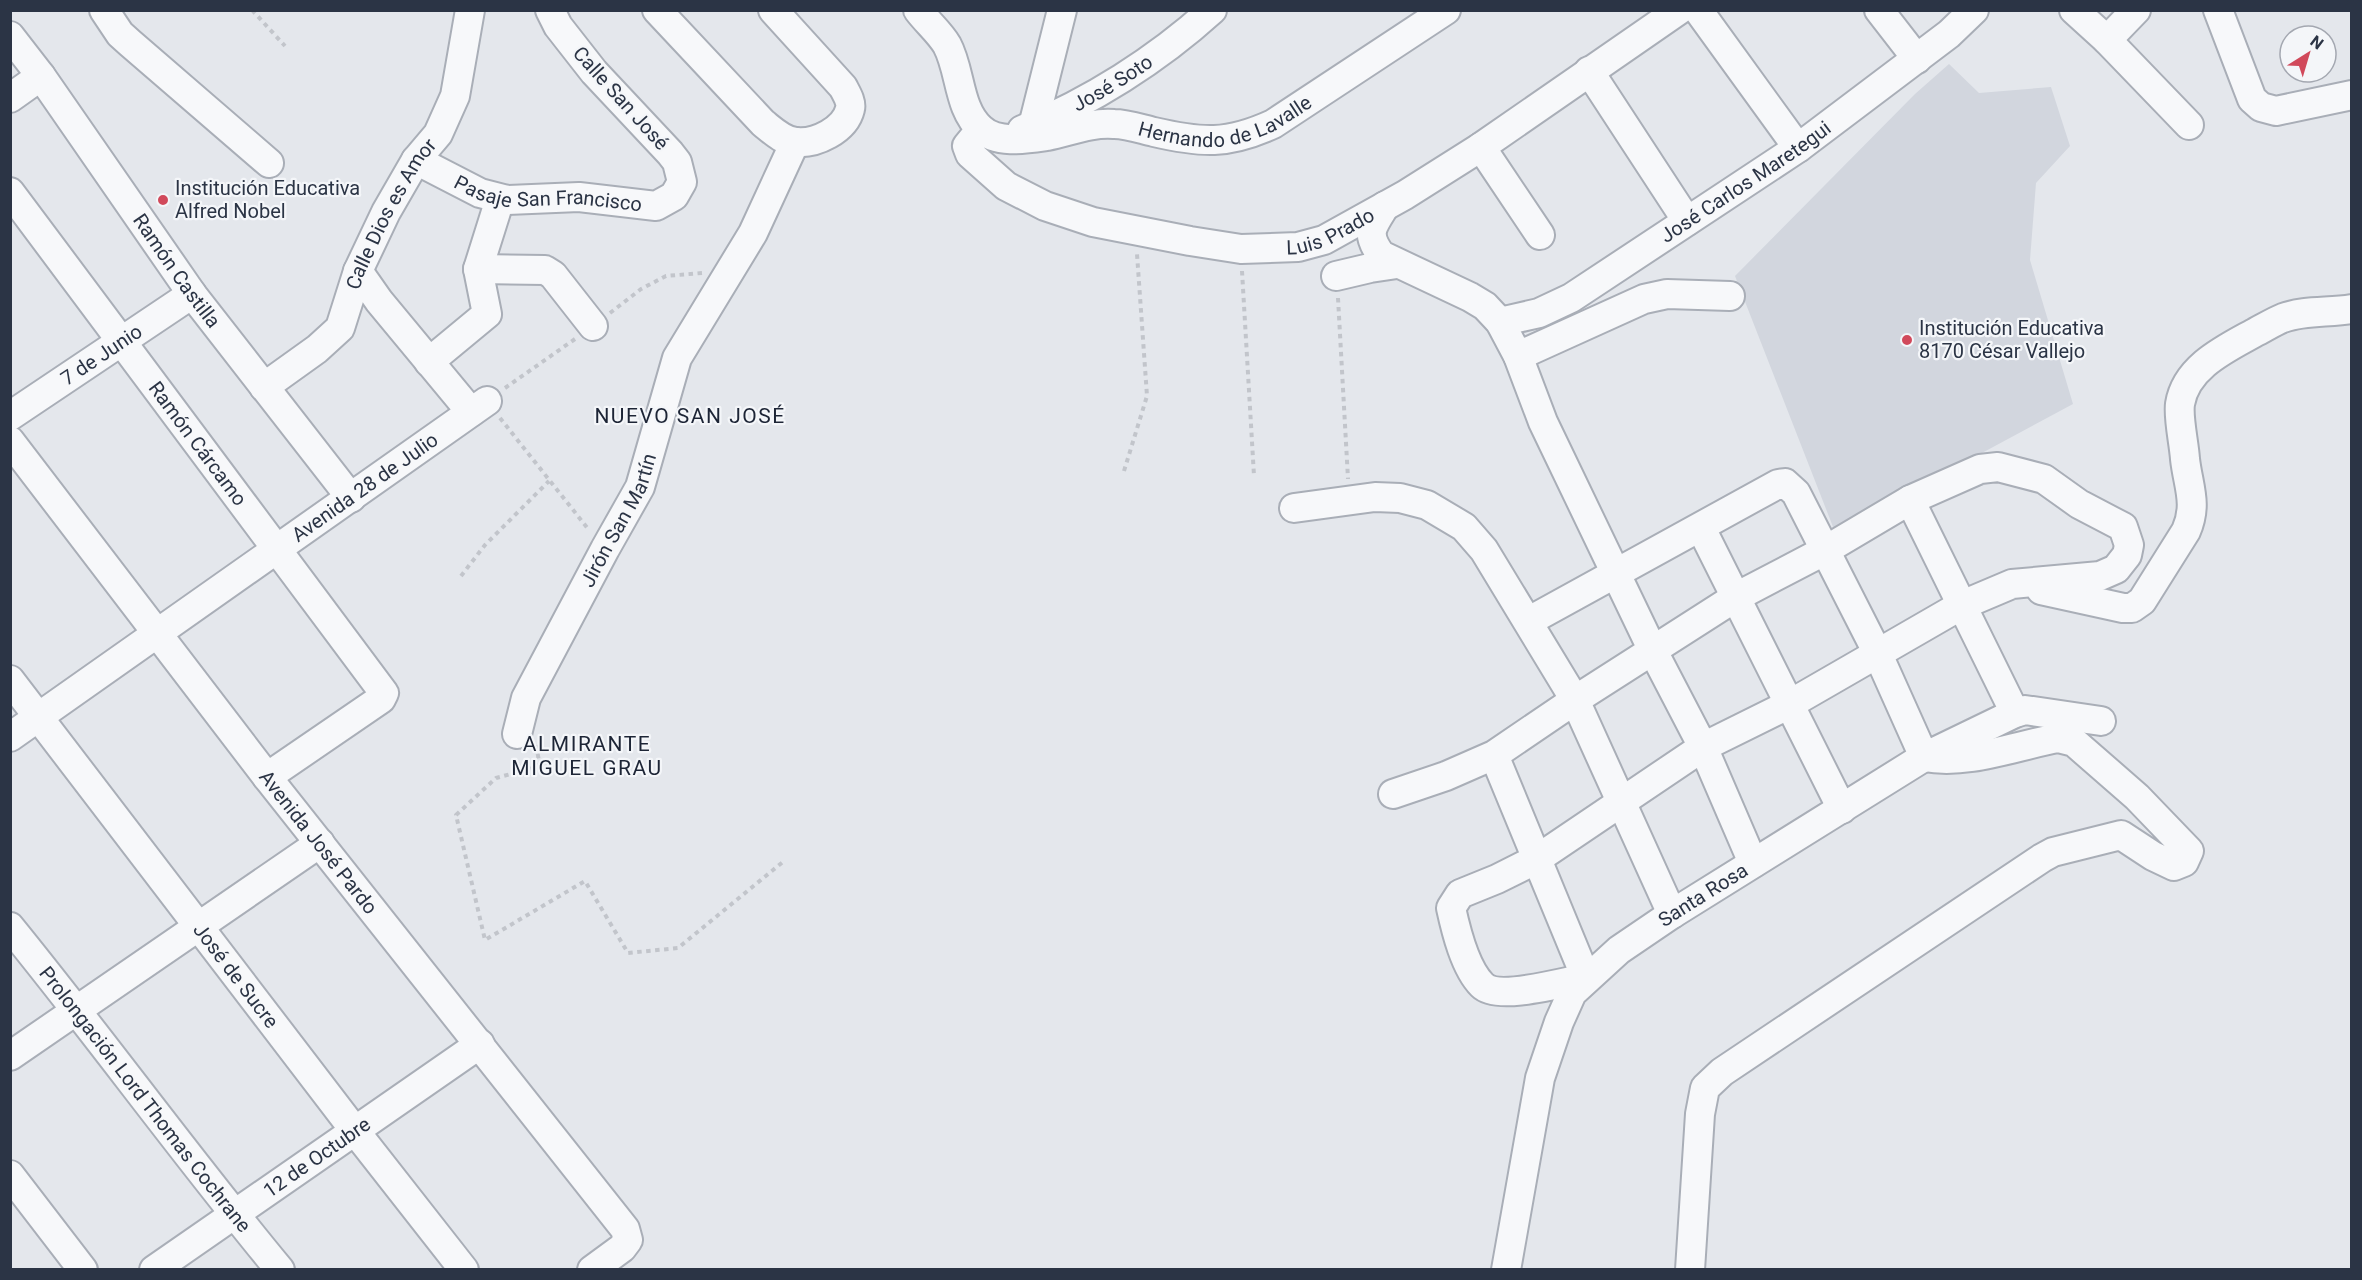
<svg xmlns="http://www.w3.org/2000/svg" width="2362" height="1280" viewBox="0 0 2362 1280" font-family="Roboto,sans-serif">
	<rect width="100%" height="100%" fill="#e4e7ec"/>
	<path fill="#d2d6de" d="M1949,64L1979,93L2051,87L2070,146L2036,183L2030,260L2073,404L1835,532L1735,276L1915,94Z"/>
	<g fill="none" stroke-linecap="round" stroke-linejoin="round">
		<g stroke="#a9aeb7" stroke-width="32">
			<g id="minor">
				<path d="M104,10L120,34L130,43L269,163"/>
				<path d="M657,10L763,123C773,131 783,141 796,142C816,144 845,130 850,109C852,102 846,93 843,87L773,10"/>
				<path id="s1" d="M918,10C927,22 940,33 947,45C961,71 958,109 981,129C997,144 1026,139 1047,136C1068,132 1091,122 1114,124C1127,124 1141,129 1154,132C1202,143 1227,145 1273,124L1446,10"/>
				<path d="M1698,10L1798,148"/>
				<path d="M1879,10L1917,59"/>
				<path d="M2074,10L2107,40L2189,125"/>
				<path d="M2218,10L2252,99L2261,107L2276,111L2352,95"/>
				<path id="s2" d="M10,36L41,76L192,294L351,498"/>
				<path d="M2107,40L2136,10"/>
				<path d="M1589,71L1687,221"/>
				<path d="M10,98L41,76"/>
				<path d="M1033,126L1062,10"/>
				<path id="s3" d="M981,129L967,146L970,154L1006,186L1045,206L1093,222L1190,241L1241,249L1298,247L1324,240L1405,195L1481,147L1679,10"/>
				<path id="s4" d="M1022,130C1090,102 1157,60 1212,10"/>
				<path d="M1481,147L1540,235"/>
				<path id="s5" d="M416,160L480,193L507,200L579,197L656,206L674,196L682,182L677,162L670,153L594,72L558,26L550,10"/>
				<path id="s6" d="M10,192L384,693L381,699L267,777"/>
				<path d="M1385,206C1372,227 1365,233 1381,255L1470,297L1485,306L1500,322L1518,356L1543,422L1653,651L1703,747L1753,863"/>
				<path d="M478,269L545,270L553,275L593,326"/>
				<path d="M358,271L379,301L471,412"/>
				<path d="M1336,276L1370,268L1397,264"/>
				<path id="s7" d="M1500,322L1539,313L1571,298L1798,148L1949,34L1974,10"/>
				<path d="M1518,356L1644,299L1667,294L1730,296"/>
				<path d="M429,362L487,314L478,269L500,199"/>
				<path id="s8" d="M264,387L317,349L340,328L358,271L386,212L416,160L438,134L455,96L470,10"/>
				<path id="s9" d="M10,416L192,294"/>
				<path id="s10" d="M10,441L267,777L625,1229L628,1240L622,1248L592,1270"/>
				<path d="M1910,500L2015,713"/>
				<path d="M1294,508L1375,497L1400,498L1427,505L1464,527L1484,550L1575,700L1672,914"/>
				<path d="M1701,528L1842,809"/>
				<path d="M2041,590L2123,608H2132L2142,601L2186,531C2198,504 2188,486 2185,459C2184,443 2178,418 2180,404C2186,367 2225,349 2254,333C2264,328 2273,322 2283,318C2305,310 2329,313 2352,309"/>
				<path d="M1529,621L1778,484L1785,483L1796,493L1877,652L1924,757C1969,765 2014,746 2058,738L2074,742L2137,797L2189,851L2184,862L2174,866L2153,856L2121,835L2053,852L2042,858L1722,1072L1705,1088L1700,1114L1690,1270"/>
				<path id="s11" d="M10,680L355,1131L464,1270"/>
				<path id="s12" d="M517,734L526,698L605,549L640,487L677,358L753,233L795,142"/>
				<path id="s13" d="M10,737L487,401"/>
				<path d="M1393,794L1446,776L1494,755L1575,700L1736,597L1824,551L1910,500L1980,469L1998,467L2044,479L2079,504L2123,527L2129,545L2127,555L2116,569L2100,576L2012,584L1960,606L1790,704L1703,747L1537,859L1497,879L1460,894L1451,908C1456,931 1465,968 1482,985C1498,1001 1564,982 1586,978L1494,755"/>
				<path id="s14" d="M10,927C102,1040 187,1158 280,1270"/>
				<path d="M10,1056L320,843"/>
				<path d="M10,1175L83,1270"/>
				<path id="s15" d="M154,1270L480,1044"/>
				<path id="s16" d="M1506,1270L1540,1078L1559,1022L1572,993L1619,950L1672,914L1924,757L2015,713L2025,710L2101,721"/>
			</g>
		</g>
		<path stroke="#c2c5cb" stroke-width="4" stroke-dasharray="4.5 4.5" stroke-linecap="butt" d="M252,10L285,46
			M1242,271L1254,476
			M1338,298L1348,479
			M610,313L641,289L666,276L702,273
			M505,388L575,339
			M500,418L589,530
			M1124,471L1147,396L1137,254
			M461,576L485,545L549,481
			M536,745L540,766L496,778L456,815L485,940L585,881L628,953L678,948L784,861"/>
		<use href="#minor" stroke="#f7f8fa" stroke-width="28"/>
	</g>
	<g fill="#d1495b" stroke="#f4f6f9" stroke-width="2">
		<circle cx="163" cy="200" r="6"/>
		<circle cx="1907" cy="340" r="6"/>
	</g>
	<g text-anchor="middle" stroke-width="4.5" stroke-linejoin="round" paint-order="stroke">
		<g font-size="20" fill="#2b3445" stroke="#f4f6f9">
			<text dy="7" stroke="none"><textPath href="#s4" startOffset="102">José Soto</textPath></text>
			<text transform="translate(621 98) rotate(48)" y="7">Calle San José</text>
			<text dy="7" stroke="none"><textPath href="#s1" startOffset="390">Hernando de Lavalle</textPath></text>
			<text dy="7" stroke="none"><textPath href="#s7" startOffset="285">José Carlos Maretegui</textPath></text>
			<text dy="7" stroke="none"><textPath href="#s5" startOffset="140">Pasaje San Francisco</textPath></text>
			<text dy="7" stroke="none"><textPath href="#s8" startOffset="222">Calle Dios es Amor</textPath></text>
			<text dy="7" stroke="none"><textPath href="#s3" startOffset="416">Luis Prado</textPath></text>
			<text dy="7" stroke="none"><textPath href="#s2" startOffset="288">Ramón Castilla</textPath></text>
			<text dy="7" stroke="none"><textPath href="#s9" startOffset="110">7 de Junio</textPath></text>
			<text dy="7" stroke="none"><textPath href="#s6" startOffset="314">Ramón Cárcamo</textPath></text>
			<text dy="7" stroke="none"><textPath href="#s13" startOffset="434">Avenida 28 de Julio</textPath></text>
			<text dy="7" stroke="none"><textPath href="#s12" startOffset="238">Jirón San Martín</textPath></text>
			<text dy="7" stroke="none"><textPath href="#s10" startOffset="506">Avenida José Pardo</textPath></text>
			<text dy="7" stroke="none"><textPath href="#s16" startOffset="450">Santa Rosa</textPath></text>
			<text dy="7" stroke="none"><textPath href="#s11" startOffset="372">José de Sucre</textPath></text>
			<text dy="7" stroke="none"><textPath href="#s14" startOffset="219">Prolongación Lord Thomas Cochrane</textPath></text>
			<text dy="7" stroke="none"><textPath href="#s15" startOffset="198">12 de Octubre</textPath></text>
		</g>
		<g font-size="20" fill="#2b3445" stroke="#f4f6f9" text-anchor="start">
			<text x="175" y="195">Institución Educativa<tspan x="175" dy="23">Alfred Nobel</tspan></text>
			<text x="1919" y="335">Institución Educativa<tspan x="1919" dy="23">8170 César Vallejo</tspan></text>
		</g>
		<g font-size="21" letter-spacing="1.5" fill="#1d2536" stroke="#f4f6f9">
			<text x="690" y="423">NUEVO SAN JOSÉ</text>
			<text x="587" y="751">ALMIRANTE<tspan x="587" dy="24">MIGUEL GRAU</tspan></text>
		</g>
	</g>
	<rect width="2362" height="1280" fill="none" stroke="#2b3445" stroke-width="24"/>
	<g transform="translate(2308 54) rotate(37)"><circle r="28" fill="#f4f6f9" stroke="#a4a8b1" stroke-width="1.5"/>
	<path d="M0-4.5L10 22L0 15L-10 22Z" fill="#d1495b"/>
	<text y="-9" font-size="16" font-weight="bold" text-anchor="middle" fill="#2b3445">N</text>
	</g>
</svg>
